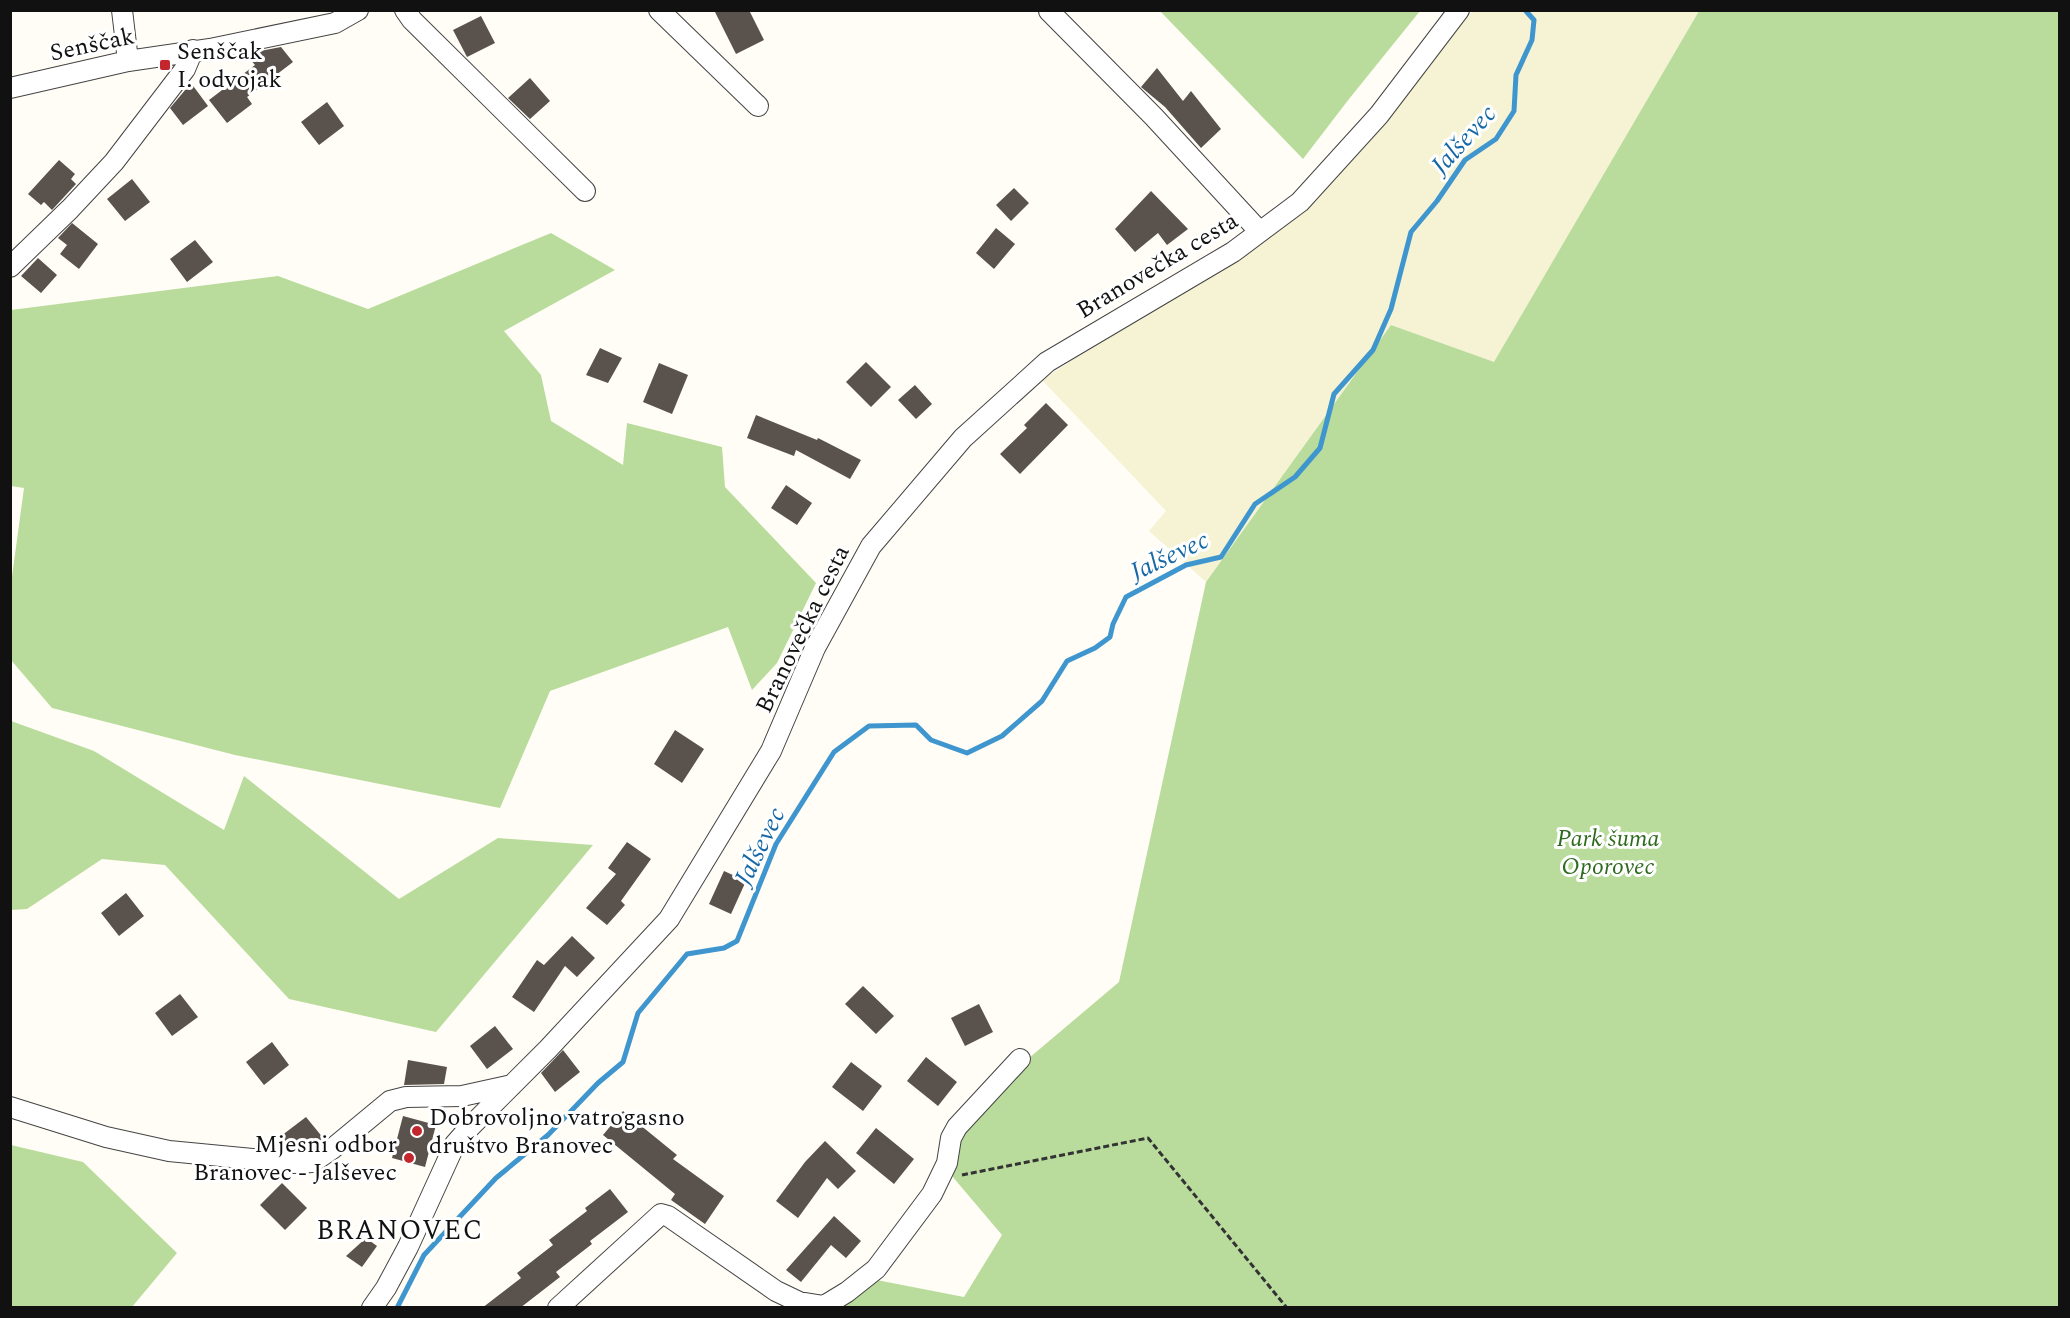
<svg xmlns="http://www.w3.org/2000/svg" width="2070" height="1318" viewBox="0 0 2070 1318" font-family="Spectral,serif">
	<rect width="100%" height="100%" fill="#fffdf5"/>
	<path fill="#f6f3d4" d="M1473,11H1699L1494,363L1391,325L1206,582L1149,531L1166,511L1042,380L1121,328L1263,242L1328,180Z"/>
	<path fill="#b9dc9c" d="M1160,11H1420L1349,99L1303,159Z
		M1699,11H2059V1307L813,1308L856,1276L964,1297L1002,1235L952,1176L970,1108L1119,982L1206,582L1391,325L1494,362Z
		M551,233L615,270L504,331L541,375L551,421L623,465L627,423L722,447L725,487L816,583L777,663L752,690L728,627L550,691L500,808L235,755L52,708L11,660V584L24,488L11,486V310L278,276L368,309Z
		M11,721L94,751L224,830L244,776L399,899L498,838L593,845L436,1032L289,999L165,865L102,859L27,909L11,910Z
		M11,1145L83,1162L177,1253L132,1307H11Z"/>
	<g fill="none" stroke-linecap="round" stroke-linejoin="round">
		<path stroke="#3f96cf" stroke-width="5" d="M397,1308L424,1255L496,1178L548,1135L598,1083L623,1062L638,1013L687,954L724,948L737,941L776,844L834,752L869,726L916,725L931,740L967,753L1002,736L1042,701L1067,661L1095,648L1110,637L1113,624L1126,597L1186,565L1221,557L1255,504L1295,477L1320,448L1334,394L1373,350L1391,309L1411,232L1437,201L1465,160L1496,139L1514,111L1516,75L1532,40L1534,20L1525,10"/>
	</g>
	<path fill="#5a524d" d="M714,10H749L764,40L736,54Z
		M481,16L495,43L467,57L453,30Z
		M281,47L293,62L247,97L252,104L227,123L209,100L255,65L250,59L260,51Z
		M1157,68L1183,101L1191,91L1221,129L1201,148L1165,107L1141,87Z
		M530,78L550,101L530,119L508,98Z
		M191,83L208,106L183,125L170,108Z
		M327,102L344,126L319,145L301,122Z
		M59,160L75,174L71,179L76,184L52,210L44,202L41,205L28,194Z
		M132,179L150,202L125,221L107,199Z
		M1014,188L1029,203L1011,221L996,205Z
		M1151,191L1188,229L1167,245L1158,233L1135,252L1115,229Z
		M72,223L98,244L79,269L60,254L67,245L58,238Z
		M996,228L1015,244L994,269L976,253Z
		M195,240L213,262L187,282L170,259Z
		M38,258L57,275L41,293L21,276Z
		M600,348L622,358L608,383L586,375Z
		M866,362L891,387L871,407L846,382Z
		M659,363L688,375L672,414L643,402Z
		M915,385L932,404L916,419L898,400Z
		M1046,403L1068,425L1020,474L1000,454L1027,428L1024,425Z
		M756,415L817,440L818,438L861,460L850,479L796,450L794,456L747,438Z
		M786,485L812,503L797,525L771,508Z
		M675,730L704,749L682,783L654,764Z
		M627,842L651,859L621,901L625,905L607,925L586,908L616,874L608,868Z
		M724,871L746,881L731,914L709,904Z
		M126,893L144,916L119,936L101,913Z
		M572,936L595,958L577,977L565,966L534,1012L512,997L537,960L544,965Z
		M863,986L894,1016L876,1034L845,1004Z
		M180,994L198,1017L172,1036L155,1013Z
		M979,1004L993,1032L965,1046L951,1018Z
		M495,1026L513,1049L487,1069L470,1046Z
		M272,1042L289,1065L264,1085L246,1062Z
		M563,1050L580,1072L555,1092L541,1073Z
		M926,1057L957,1082L938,1106L907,1081Z
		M408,1060L447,1067L444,1084L404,1085Z
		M851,1062L882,1086L863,1111L832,1087Z
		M623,1111L677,1155L673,1159L724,1196L705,1224L671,1200L675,1194L603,1135Z
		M403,1116L436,1125L425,1167L392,1158Z
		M306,1117L324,1139L309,1150L292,1151L281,1136Z
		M876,1128L914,1159L894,1184L856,1153Z
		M825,1141L856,1171L838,1189L827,1178L798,1218L776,1201L805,1162Z
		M282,1183L307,1208L285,1230L260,1205Z
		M610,1189L628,1212L590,1241L592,1244L556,1272L560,1277L520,1308H482L521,1278L517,1273L553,1245L549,1240L587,1211L585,1208Z
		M834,1216L861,1241L846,1258L831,1245L801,1282L786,1270Z
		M366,1238L377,1246L362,1267L346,1256Z"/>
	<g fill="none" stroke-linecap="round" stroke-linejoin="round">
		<g stroke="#444" stroke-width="22">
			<path id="minor" d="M122,10L128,61
				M405,10L412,20L585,191
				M659,10L758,106
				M1049,11L1154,117L1260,232
				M10,88L128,61L210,49L335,23L358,10
				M10,267L70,209L114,162L185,69L193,50
				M10,1107L106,1137L169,1151L293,1163L313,1162L332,1149L390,1101L406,1097L462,1096L512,1085
				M372,1308L386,1288L408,1247L455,1144L469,1128L548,1049L669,919L771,751L815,648L871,546L963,438L1047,362L1233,252L1300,202L1379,115L1459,10
				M558,1308L661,1214L668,1216L776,1291L799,1302L824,1306L847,1292L876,1269L932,1194L947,1163L951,1138L957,1127L1020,1059"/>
		</g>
		<path stroke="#333" stroke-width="3" stroke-dasharray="6 3" stroke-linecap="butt" d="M962,1175L1148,1138L1287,1308"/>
		<use href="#minor" stroke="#fff" stroke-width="20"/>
	</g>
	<g fill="#c4262e" stroke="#fff" stroke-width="2">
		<rect x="159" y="59" width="12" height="12" rx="3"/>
		<circle cx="417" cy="1131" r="6"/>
		<circle cx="409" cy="1158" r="6"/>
	</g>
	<g text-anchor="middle" stroke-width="6" stroke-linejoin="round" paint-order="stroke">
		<g font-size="24" fill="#111" stroke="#fff">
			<text transform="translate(92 44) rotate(-12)" y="8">Senščak</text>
			<text transform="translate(1157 265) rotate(-31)" y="8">Branovečka cesta</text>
			<text transform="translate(802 629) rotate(-64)" y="8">Branovečka cesta</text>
		</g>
		<g font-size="24" fill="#111" stroke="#fff" text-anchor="start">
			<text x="177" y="59">Senščak<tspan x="177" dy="28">I. odvojak</tspan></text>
			<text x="429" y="1125">Dobrovoljno vatrogasno<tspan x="429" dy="28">društvo Branovec</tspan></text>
			<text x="397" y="1152" text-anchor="end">Mjesni odbor<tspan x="397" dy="28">Branovec - Jalševec</tspan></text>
		</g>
		<g font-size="24" font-style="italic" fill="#2f6b1f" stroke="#fff">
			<text x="1608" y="846">Park šuma<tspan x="1608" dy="28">Oporovec</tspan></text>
		</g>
		<g font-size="26" font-style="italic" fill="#1768a6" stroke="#fff">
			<text transform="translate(1463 139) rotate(-48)" y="9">Jalševec</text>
			<text transform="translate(1169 555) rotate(-25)" y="9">Jalševec</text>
			<text transform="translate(759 846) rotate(-64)" y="9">Jalševec</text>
		</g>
		<g font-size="27" letter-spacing="1.5" fill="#111" stroke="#fff">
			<text x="400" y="1239">BRANOVEC</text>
		</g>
	</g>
	<rect width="2070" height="1318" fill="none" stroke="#111111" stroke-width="24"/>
</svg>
